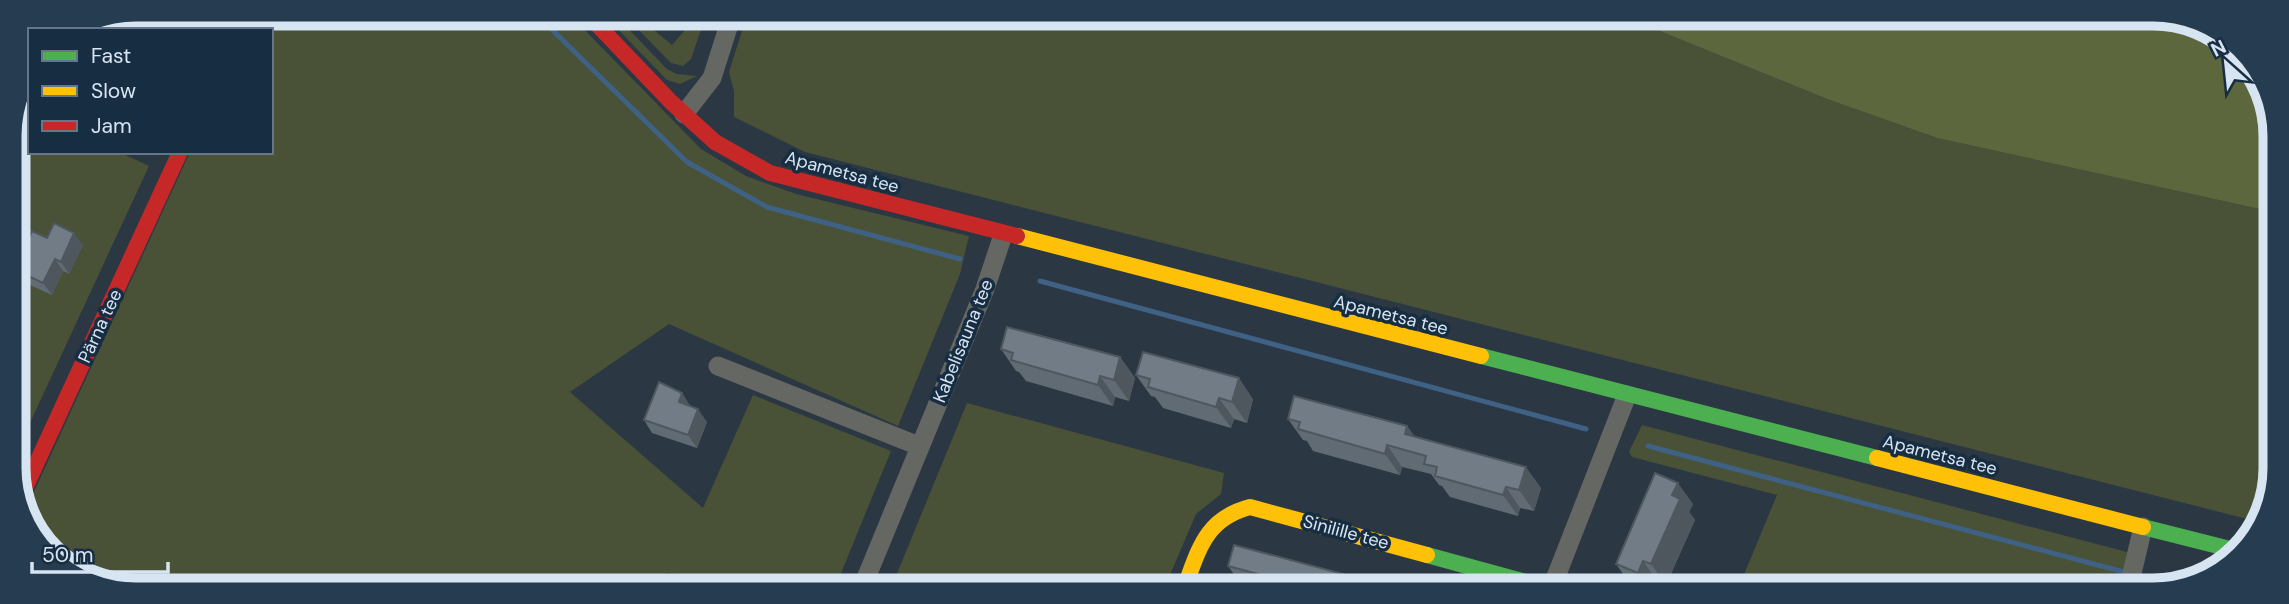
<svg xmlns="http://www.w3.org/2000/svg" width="2289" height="604" viewBox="0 0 2289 604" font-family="'DM Sans',sans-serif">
	<rect width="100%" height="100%" fill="#2b3743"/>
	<path fill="#495137" d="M253,14L570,15L701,149L746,176L796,194L969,236L960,274L898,426L669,324L570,392L703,508L753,395L891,451L835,588H746L720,577L666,573L658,588H112L50,554L26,509L190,152H271V30H246Z
		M604,15H615L667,69L677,74L697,76L680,84L667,80Z
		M624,15H636L672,45L698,15H706L691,59L683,66L671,63Z
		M747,15L1623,16L1827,99L1937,138L2273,212V492L2255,521L805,152L734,117V91L729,72Z
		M25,106L30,109V152H119L149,166L16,453L14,129Z
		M967,403L1224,473L1221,494L1196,514L1164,589L891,588Z
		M1642,425L2127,552L2126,567L2115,581L2053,574L2042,590L1738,589L1777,495L1632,457L1629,452Z"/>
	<path fill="#5c673d" d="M1623,16H2177L2239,50L2273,112V212L1937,138L1827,99Z"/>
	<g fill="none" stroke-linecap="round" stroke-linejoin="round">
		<path stroke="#3e6184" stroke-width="5" d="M536,14L687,162L767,207L960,259
			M1040,281L1586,429
			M1648,446L2173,585"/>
		<path stroke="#646762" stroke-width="19" d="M236,30L243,14
			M684,114L712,78L732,15
			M718,366L919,446
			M1552,587L1627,395
			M862,588L985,289L1003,235
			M2128,590L2143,527"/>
		<path stroke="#4caf50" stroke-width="16" d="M1481,356L1877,458
			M2143,527L2238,551
			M1427,555L1551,589"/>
		<path stroke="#ffc107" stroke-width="16" d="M1017,236L1481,356
			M1877,458L2143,527
			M1184,589C1199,549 1205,519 1250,507L1427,555"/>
		<path stroke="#c62828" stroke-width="16" d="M588,15L672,103L715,142L770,173L1017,236
			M20,499L180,152"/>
	</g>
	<path fill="#616b74" d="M47,238L83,245L69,274L63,271L52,295L23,282L15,271V267Z
		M1001,349L1120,357L1135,378L1129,401L1115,397L1113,406L1026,381L1019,372L1016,371Z
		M1136,375L1253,399L1247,423L1234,419L1231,428L1163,408L1155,397L1151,396Z
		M682,393L690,406L707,422L697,448L652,433L644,420Z
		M1288,419L1407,426L1415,437L1541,488L1534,511L1520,508L1518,516L1450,497L1442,486L1439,485L1431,474L1402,467L1400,475L1313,451L1307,441L1303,440Z
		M1693,504L1689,512L1695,520L1666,585L1658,582L1655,589H1640L1631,585L1616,564Z
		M1228,566L1354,589H1248L1243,587Z"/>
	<path fill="#4f575e" d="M74,233L83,245L69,274L61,262Z
		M55,259L63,271L52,295L43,283Z
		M1120,357L1135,378L1129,401L1114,380Z
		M1100,376L1115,397L1113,406L1098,385Z
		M1239,378L1253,399L1247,423L1232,402Z
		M682,393L690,406L687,414L679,402Z
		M1219,398L1234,419L1231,428L1216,407Z
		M698,409L707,422L697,448L688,435Z
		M1407,426L1422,447L1405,434Z
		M1387,445L1402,467L1400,475L1385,454Z
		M1526,467L1541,488L1534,511L1519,490Z
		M1678,483L1693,504L1689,512L1695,520L1666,585L1651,564L1672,495Z
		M1506,487L1520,508L1518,516L1503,495Z
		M1643,561L1658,582L1655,589H1649L1638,573Z
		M1343,574L1354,589H1340Z"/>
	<path fill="#717c87" stroke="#4f575e" stroke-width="2" d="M54,223L74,233L61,262L55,259L43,283L15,270V267L32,231L47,238Z
		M1007,327L1120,357L1114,380L1100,376L1098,385L1011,360L1013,353L1001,349Z
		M1143,352L1239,378L1232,402L1219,398L1216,407L1148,387L1150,379L1136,375Z
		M659,382L682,393L679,402L698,409L688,435L644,420Z
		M1294,396L1407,426L1405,434L1526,467L1519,490L1506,487L1503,495L1435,476L1437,467L1424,464L1426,456L1387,445L1385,454L1298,429L1300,422L1288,419Z
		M1655,473L1678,483L1672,495L1680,499L1651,564L1643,561L1638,573L1616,564Z
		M1234,545L1343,574L1340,589H1313L1228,566Z"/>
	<g text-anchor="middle" stroke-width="7" stroke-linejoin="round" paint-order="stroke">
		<g font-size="18" fill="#d7e4f2" stroke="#172d42">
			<text transform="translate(842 172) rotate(15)" y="6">Apametsa tee</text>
			<text transform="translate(1391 315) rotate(14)" y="6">Apametsa tee</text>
			<text transform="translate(100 326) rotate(-65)" y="6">Pärna tee</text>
			<text transform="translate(963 341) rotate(-68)" y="6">Kabelisauna tee</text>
			<text transform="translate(1940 455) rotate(14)" y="6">Apametsa tee</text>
			<text transform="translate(1346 532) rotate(15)" y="6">Sinilille tee</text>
		</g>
	</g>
	<path d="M0 0H2289V604H0ZM136 26H2153A110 110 0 0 1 2263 136V468A110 110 0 0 1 2153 578H136A110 110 0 0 1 26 468V136A110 110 0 0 1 136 26Z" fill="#263c50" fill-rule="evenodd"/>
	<path fill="none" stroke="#d7e4f2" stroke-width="9" d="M136 26H2153A110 110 0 0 1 2263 136V468A110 110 0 0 1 2153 578H136A110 110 0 0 1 26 468V136A110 110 0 0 1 136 26Z"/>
	<rect x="28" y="28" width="245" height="126" fill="#172d42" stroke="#647688" stroke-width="2"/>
	<rect x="42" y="51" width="35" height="10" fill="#4caf50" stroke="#647688" stroke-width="2"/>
	<text x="91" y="63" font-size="21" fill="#d7e4f2">Fast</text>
	<rect x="42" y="86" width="35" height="10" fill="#ffc107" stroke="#647688" stroke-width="2"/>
	<text x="91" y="98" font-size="21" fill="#d7e4f2">Slow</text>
	<rect x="42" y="121" width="35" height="10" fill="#c62828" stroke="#647688" stroke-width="2"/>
	<text x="91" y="133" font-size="21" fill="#d7e4f2">Jam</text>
	<g transform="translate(2226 63) rotate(333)" stroke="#172d42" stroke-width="5" paint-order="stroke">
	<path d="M0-5L12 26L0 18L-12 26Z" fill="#d7e4f2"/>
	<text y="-10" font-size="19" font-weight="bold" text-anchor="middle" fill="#d7e4f2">N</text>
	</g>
	<path d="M32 562v10h136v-10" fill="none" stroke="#d7e4f2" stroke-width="3.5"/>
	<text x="42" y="562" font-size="21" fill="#d7e4f2" stroke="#172d42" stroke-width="5" paint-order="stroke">50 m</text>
</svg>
